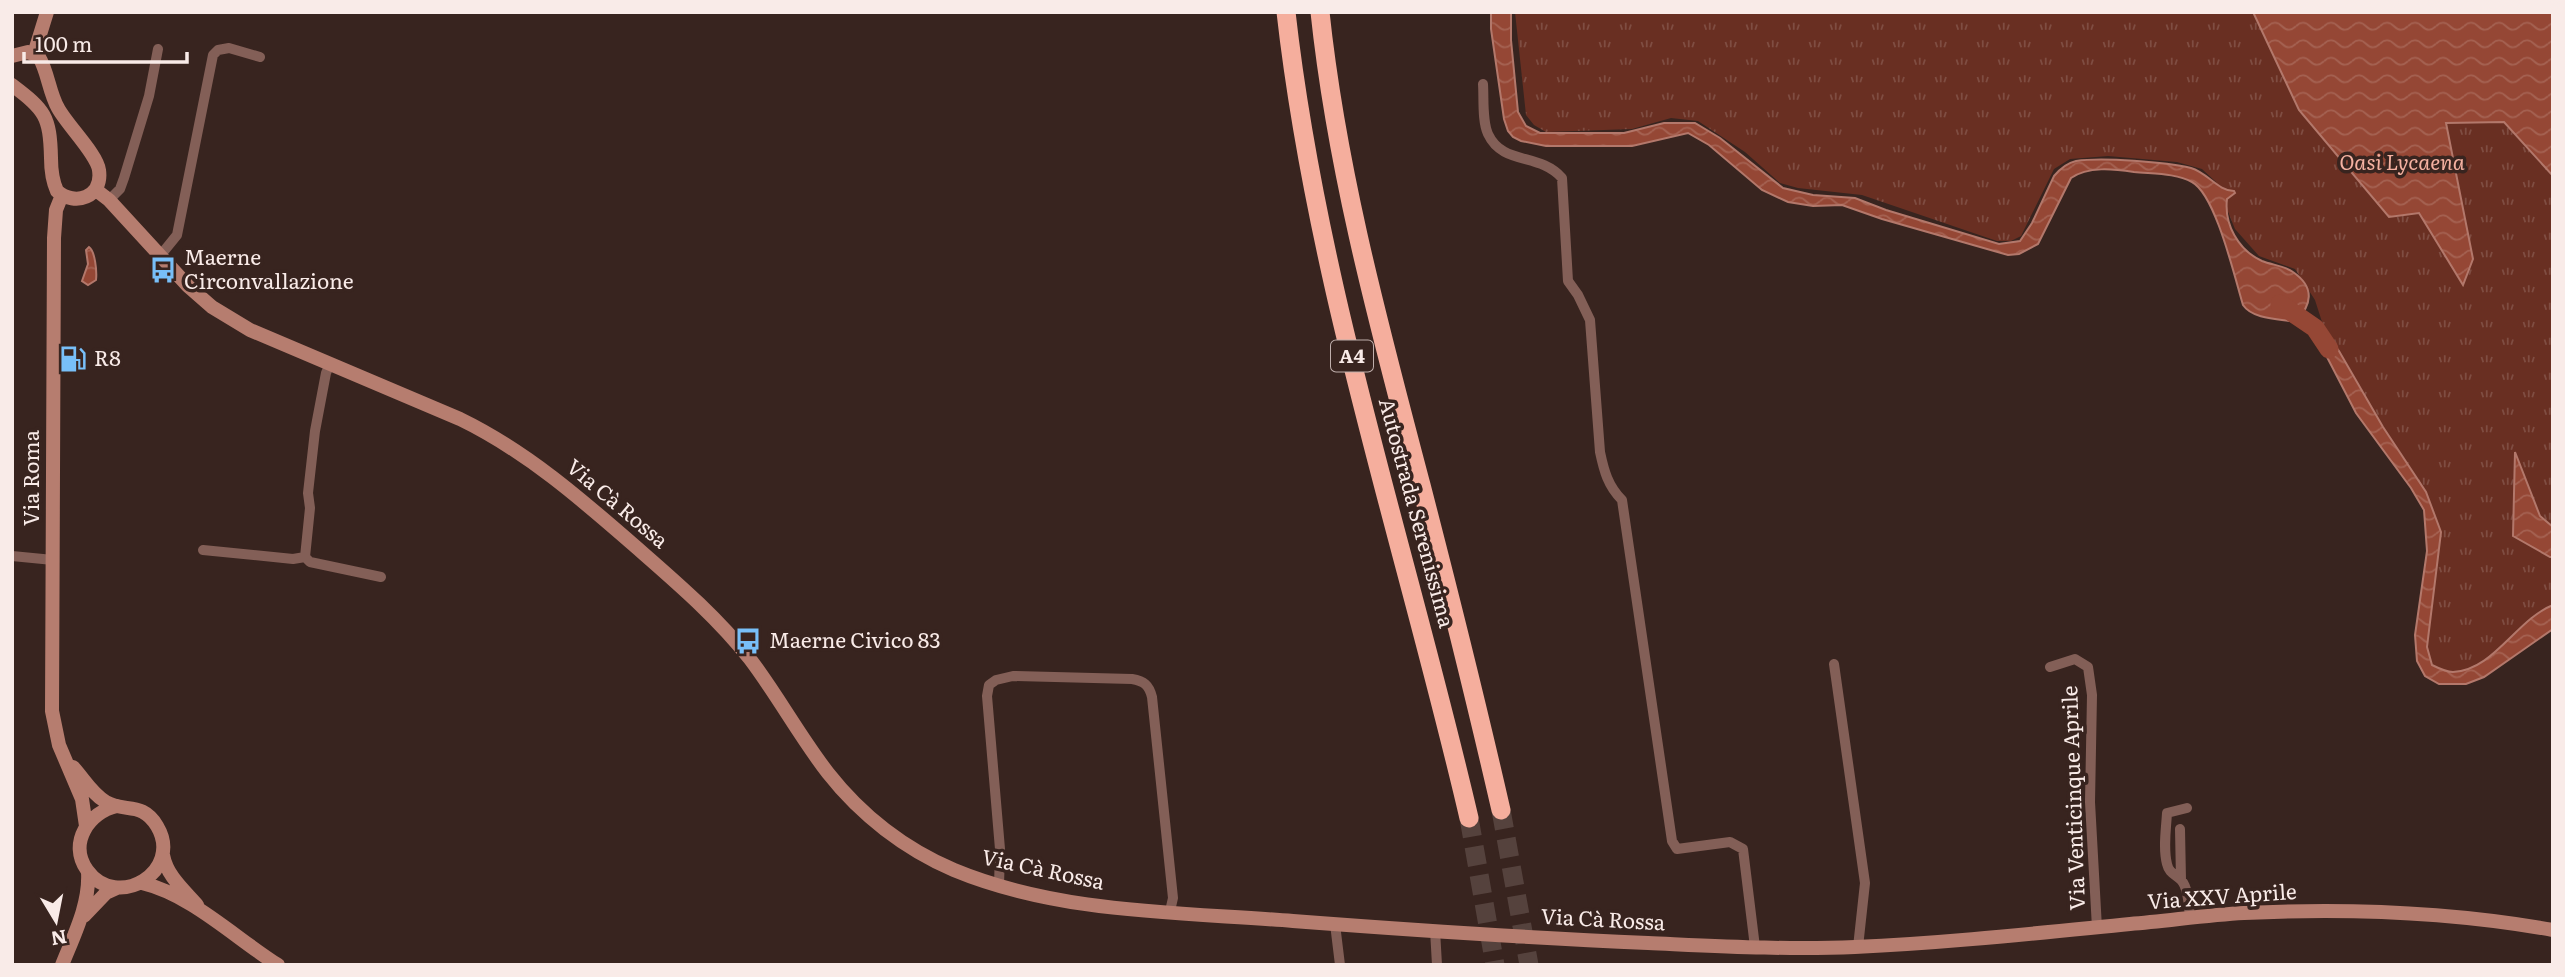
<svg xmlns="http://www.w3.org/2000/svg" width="2565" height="977" viewBox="0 0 2565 977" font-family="Literata,serif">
	<defs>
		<pattern id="park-tufts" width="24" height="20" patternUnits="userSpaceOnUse" patternTransform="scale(1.75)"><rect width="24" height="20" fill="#692f22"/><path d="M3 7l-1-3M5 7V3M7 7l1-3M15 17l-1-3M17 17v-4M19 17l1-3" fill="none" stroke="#7f4d42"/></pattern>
		<pattern id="water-waves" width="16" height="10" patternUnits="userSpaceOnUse" patternTransform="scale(1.75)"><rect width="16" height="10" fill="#954735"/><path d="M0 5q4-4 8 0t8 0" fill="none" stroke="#a56252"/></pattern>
	</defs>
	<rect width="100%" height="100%" fill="#38241f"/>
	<path fill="url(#park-tufts)" d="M1515,12H2553V605C2517,619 2493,671 2453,672C2446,672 2438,668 2432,665L2427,647L2441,532L2426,492L2383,427L2323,325L2315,300L2295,269L2259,256L2235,229L2216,182L2202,169L2177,162L2108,156L2070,159L2054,169L2021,236L2011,241H1997L1862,195L1798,188L1780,183L1745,152L1698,121L1671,118L1632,129L1546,132L1534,125L1526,115Z"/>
	<path fill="url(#water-waves)" stroke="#b3786b" stroke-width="2" d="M1491,12H1511V40L1518,112L1526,126L1540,133H1624L1664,123H1695L1720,138L1783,188L1813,195L1855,198L1886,210L1999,244L2020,241L2032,223L2054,176C2060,169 2067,163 2076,161C2102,157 2166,162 2191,168C2208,173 2218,191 2234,191L2235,193L2227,199C2224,224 2238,250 2262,261C2272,265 2285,266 2293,272C2316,288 2311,305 2296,322C2282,319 2253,320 2243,305C2235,279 2216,195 2192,182C2176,173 2152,174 2134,172C2114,169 2088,166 2071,178L2038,244L2019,254L2008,255L1882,219L1842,205L1813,206L1788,202L1762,190L1709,145L1688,133L1632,146H1546L1521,141L1513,137L1508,131L1504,119L1491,29Z
		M2253,12H2553V176L2504,122L2446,123L2473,259L2463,285L2419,213L2389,217L2299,110Z
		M89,247C95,251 97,271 96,280L88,285L82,281L88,264L86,250Z
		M2318,324L2339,351L2383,427L2426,492L2441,532L2427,647L2432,665C2438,668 2446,672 2453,672C2493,671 2517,619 2553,605V629L2484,677L2466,684H2439L2425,676L2417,661L2415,635L2427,551L2424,510L2411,488L2356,413L2314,332Z
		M2515,452L2540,516L2553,527V557H2550L2513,536Z"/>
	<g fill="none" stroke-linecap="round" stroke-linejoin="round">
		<path stroke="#954735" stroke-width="19" d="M2280,304L2315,328L2329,349"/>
		<path stroke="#55423d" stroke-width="19" stroke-dasharray="19 10" stroke-linecap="butt" d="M1501,810L1529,965
			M1469,818L1495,965"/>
		<path stroke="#835f57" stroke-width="10" d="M1483,84C1484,99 1482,121 1488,134C1503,166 1539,152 1562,178L1568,281L1578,295L1590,320L1600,452C1604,471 1608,486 1622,500L1672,841L1677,849L1730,842L1743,849L1755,947
			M109,200L120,189L124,178L149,96L158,49
			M160,256L177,235L213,55L218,50L229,48L260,57
			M330,364L326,373L315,431L308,493L310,508L305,557L310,562L381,577
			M203,550L293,559L305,557
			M12,556L53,560
			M1834,664L1865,883L1858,947
			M2050,667L2075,659L2088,667L2092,695L2090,802L2097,928
			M2187,808L2167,813C2166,830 2163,848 2167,864C2169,873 2175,874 2181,880C2189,888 2189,909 2190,919
			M2180,829L2181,880
			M999,886L1000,849L987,696L989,685L996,680L1013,676L1132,679C1144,681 1149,685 1152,697L1173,898L1170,911
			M1335,924L1340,965
			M1435,930L1437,965"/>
		<path stroke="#b67d6f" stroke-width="14" d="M34,54L47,12
			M12,56L28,52L39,57C48,72 49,92 58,108C67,125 97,154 99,170C103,197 75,207 57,191C52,180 51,170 51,158C50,116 45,110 12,85
			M96,190L109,200L188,286L212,307L250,330L460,419C526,451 581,499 636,547C676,582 717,617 750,659C778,696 800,737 828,773C861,815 905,849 954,870C1060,914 1181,912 1293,921C1411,930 1530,938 1648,943C1717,946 1786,950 1855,947C1946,943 2038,933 2130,924C2168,921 2206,915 2244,913C2346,908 2452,912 2553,930
			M62,195L56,210L54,238L52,711L59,745L82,799L86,826
			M73,767C84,779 92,794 106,802C125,813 142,801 157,826C184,871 117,912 87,870C68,843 89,812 117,806
			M163,855C167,876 183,889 197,905
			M142,883C192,895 235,938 278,965
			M84,916L106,893L117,888
			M62,965C74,935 90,904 88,872"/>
		<path stroke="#f5ae9d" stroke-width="19" d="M1286,12C1317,287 1407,551 1469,818
			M1320,12C1337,173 1380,329 1421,485C1449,593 1476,701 1501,810"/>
	</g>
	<defs>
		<g id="bus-bare" transform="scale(2.1)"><path d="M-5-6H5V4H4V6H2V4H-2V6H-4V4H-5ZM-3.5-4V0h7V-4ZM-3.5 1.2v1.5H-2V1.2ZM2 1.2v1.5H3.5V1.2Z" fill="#78bff8" stroke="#38241f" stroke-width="2.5" paint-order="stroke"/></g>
		<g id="fuel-bare" transform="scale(2.1)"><path d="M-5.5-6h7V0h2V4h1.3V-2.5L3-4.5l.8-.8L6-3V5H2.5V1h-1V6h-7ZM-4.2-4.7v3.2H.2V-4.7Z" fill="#78bff8" stroke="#38241f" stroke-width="2.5" paint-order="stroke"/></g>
	</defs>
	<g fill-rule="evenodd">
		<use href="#bus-bare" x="163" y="270"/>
		<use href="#fuel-bare" x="73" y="359"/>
		<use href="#bus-bare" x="748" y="641"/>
	</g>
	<g text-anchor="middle" stroke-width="7" stroke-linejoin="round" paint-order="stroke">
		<rect fill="#38241f" stroke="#bfafac" stroke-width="2" x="1331" y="340.5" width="42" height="31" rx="5"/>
		<g font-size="19" font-weight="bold" fill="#f9ebe8">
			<text x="1352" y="363">A4</text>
		</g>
		<g font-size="21" font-style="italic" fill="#f5b1a1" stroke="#38241f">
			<text x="2402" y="170">Oasi Lycaena</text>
		</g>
		<g font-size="21" fill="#f9ebe8" stroke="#38241f" text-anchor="start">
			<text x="184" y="265">Maerne<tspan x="184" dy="24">Circonvallazione</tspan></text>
			<text x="94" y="366">R8</text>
			<text x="769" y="648">Maerne Civico 83</text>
		</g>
		<g font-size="21" fill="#f9ebe8" stroke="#38241f">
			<text transform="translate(32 478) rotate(-90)" y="7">Via Roma</text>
			<text transform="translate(617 504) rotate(40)" y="7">Via Cà Rossa</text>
			<text transform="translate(1416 513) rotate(75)" y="7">Autostrada Serenissima</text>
			<text transform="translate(2074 798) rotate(-92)" y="7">Via Venticinque Aprile</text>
			<text transform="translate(1043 870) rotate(12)" y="7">Via Cà Rossa</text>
			<text transform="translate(2222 897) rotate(-4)" y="7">Via XXV Aprile</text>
			<text transform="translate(1603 920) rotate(3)" y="7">Via Cà Rossa</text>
		</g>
	</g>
	<rect width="2565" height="977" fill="none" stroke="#f9ebe8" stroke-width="28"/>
	<g transform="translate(56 921) rotate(170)" stroke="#38241f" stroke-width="5" paint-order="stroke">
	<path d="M0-5L12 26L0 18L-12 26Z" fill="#f9ebe8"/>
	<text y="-10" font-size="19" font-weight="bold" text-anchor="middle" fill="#f9ebe8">N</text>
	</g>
	<path d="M24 52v10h163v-10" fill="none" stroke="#f9ebe8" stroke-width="3.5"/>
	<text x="35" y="52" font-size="21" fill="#f9ebe8" stroke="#38241f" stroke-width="5" paint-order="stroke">100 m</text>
</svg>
